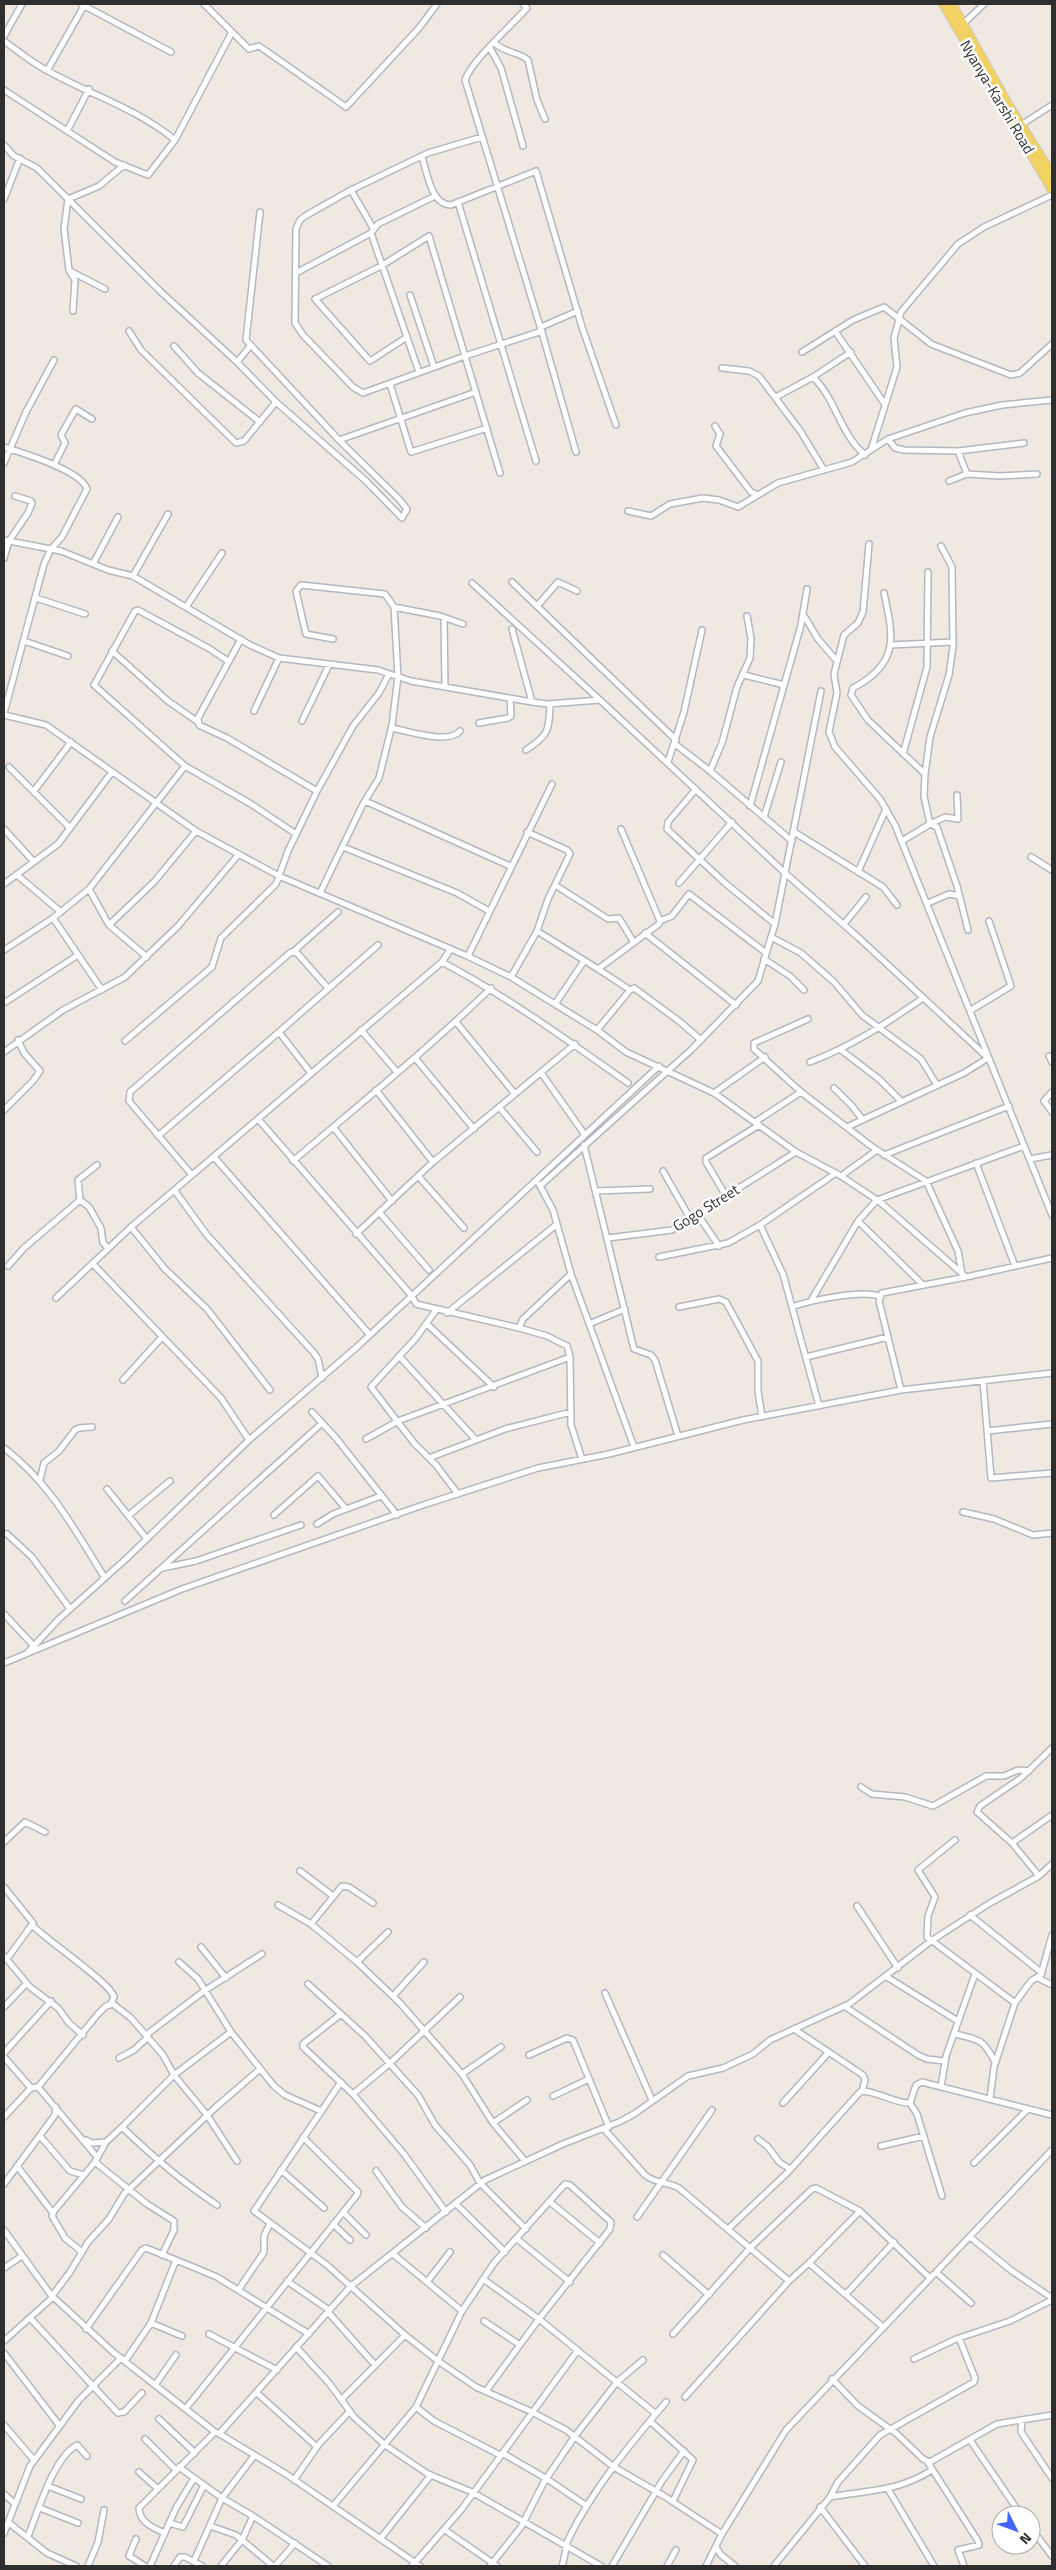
<svg xmlns="http://www.w3.org/2000/svg" width="1056" height="2570" viewBox="0 0 1056 2570" font-family="'Titillium Web',sans-serif">
	<rect width="100%" height="100%" fill="#efe9e1"/>
	<g fill="none" stroke-linecap="round" stroke-linejoin="round">
		<g stroke="#b4b7c1" stroke-width="8">
			<path id="street" d="M81,4L171,52
				M204,4L249,49L259,46L346,107L419,28L437,4
				M523,4L527,8C512,25 471,61 465,80L543,336L576,452
				M963,24L984,4
				M4,36L22,4
				M4,41C18,51 32,63 48,71C91,95 136,108 175,140
				M494,43C506,53 521,53 528,60L537,100L545,119
				M490,48L501,68L523,146
				M47,71L85,4
				M4,90L115,162L148,175L175,140L232,32
				M1021,125L1052,105
				M67,131L89,89
				M482,137L428,153L351,190L305,216L300,220L296,229L295,323L303,335L353,387L363,393L465,356L542,331
				M4,145L14,156L37,168L160,291L237,362L276,402L366,481L402,518L407,509L399,499L339,440L246,340L260,212
				M422,157C427,172 431,205 451,205L536,171L582,327L616,425
				M351,190L373,228
				M4,199L20,158
				M458,202L536,461
				M70,271L105,289
				M296,273L371,233
				M410,295L434,367
				M73,311L75,280L69,270L64,229L68,199L99,186L124,165
				M541,327L578,311
				M129,331L141,350L236,443L244,441L276,402
				M835,331L884,403
				M407,337L370,361L315,299L381,266L429,236L500,473
				M174,346L198,373L260,422
				M802,352L853,320L884,307L931,344L1011,375L1020,373L1052,344
				M237,362L251,345
				M722,368L749,371L759,376L801,432L824,470
				M419,372L371,233L378,224L435,196
				M813,377L851,352
				M390,384L411,452L487,428
				M776,397L813,377C836,399 840,434 865,455
				M715,426L720,434L716,446L751,492L758,495
				M888,439L895,448L904,450L958,451L967,474
				M339,440L476,392
				M4,447C22,453 81,470 87,489L62,537L51,549L44,564L4,713
				M871,450L897,367L894,338L901,312L958,244L984,227L1052,195
				M958,451L1024,443
				M4,463L26,412L54,360
				M54,465L65,443L61,435L74,412L76,409L92,419
				M949,481L967,474L1000,476L1037,474
				M628,511L651,516L670,504L703,498L719,500L738,507L778,483L852,462L888,439L965,413L1002,405L1052,400
				M4,540L61,551L108,570L133,576L168,514
				M869,544L863,612L858,623L844,635L834,674L837,693L829,732L835,747L880,799L895,825L1052,1215
				M941,546L952,567L953,646L949,675L930,737L925,774L924,796L930,824L945,817L958,819L957,795
				M4,558L9,541L28,513L32,503L31,501L15,496
				M93,564L118,517
				M133,576L250,645L279,658L378,670L411,681L532,702L548,704L600,700L785,873L859,938L988,1058L964,1073L847,1127
				M512,582L676,740
				M472,583L600,700
				M884,593C894,638 899,664 853,688L851,695L868,720L925,774
				M36,598L85,614
				M537,606L558,582L577,591
				M186,607L222,553
				M394,607L440,616L463,624
				M803,614L818,639L836,660
				M444,618L445,687
				M512,629L532,702
				M241,639L198,718L199,725L227,738L317,791
				M24,641L68,656
				M891,645L953,642
				M112,651L168,701L198,722
				M228,661L210,649L138,610L135,611L94,685L185,766L251,804L296,834
				M744,675L784,685
				M254,711L279,658
				M4,715L46,725L196,831L279,876L465,955L511,977L597,1030L626,1052L714,1093L796,1152L841,1176L880,1202L966,1277L1052,1258
				M302,721L329,665
				M479,723L508,718L511,716L510,698
				M392,728C408,731 448,745 460,731
				M675,744L710,771L722,743L737,687L750,658L751,638L747,616
				M526,750C549,735 549,731 550,704
				M903,754L927,667L928,572
				M668,762L684,712L702,630
				M9,767L70,828
				M710,771L792,841
				M696,789L668,822L667,829L725,883L775,924
				M34,791L71,742
				M365,801L510,866
				M750,806L801,625L807,589
				M764,817L781,762
				M4,829L34,862
				M621,829L660,921
				M794,832L883,887L897,905
				M902,841L930,824L937,827L957,886L968,930
				M343,847L457,893L489,911
				M1031,857L1052,870
				M858,872L886,809
				M17,875L61,912
				M679,883L732,822
				M4,884L58,844L112,772
				M555,885L608,919L619,918L633,941
				M89,889L109,925L147,957
				M320,893L363,804L379,778L392,725L398,677L394,607L385,594L301,585L296,591L306,634L333,639
				M928,903L949,894L959,896
				M53,918L102,990
				M844,924L866,897
				M109,925L154,882L196,831
				M537,931L598,969L659,924L660,921L672,916L689,894L766,953
				M645,933L736,1005
				M771,937L801,953L834,982L862,1015L921,1059L937,1085
				M4,950L53,918L89,889L185,766
				M294,951L338,912
				M468,956L552,784
				M764,959L790,976L804,990
				M442,962C508,997 567,1040 628,1083
				M598,969L630,990
				M511,977L537,931L548,899L570,854L567,850L527,832
				M4,1003L78,955
				M555,1004L584,961
				M971,1010L1011,986L989,921
				M808,1019L754,1043V1049L801,1092L871,1146L926,1181L958,1251L962,1274
				M456,1022L515,1094
				M361,1030L397,1072
				M597,1030L630,990L634,988L679,1021L701,1040
				M125,1041L212,967L221,938L276,884L288,851L317,791L353,726L379,693L389,674
				M841,1050L879,1079L901,1101
				M4,1052L63,1010L125,977L178,926L239,854
				M1049,1056L1052,1062
				M416,1059L474,1129
				M810,1062C852,1046 887,1023 923,998
				M310,1072L279,1032L378,945
				M542,1074L585,1135
				M834,1088L852,1106L862,1119
				M376,1090L433,1162
				M1052,1092L1044,1101L1052,1112
				M714,1093L765,1057
				M499,1107L537,1152
				M4,1110L33,1081L40,1071L24,1053L18,1040
				M258,1119L412,1296L416,1304L519,1328
				M755,1122L801,1092
				M334,1128L392,1201
				M158,1136L279,1032
				M584,1145L634,1349L651,1355L655,1360L678,1436
				M884,1155L1009,1106
				M214,1157L370,1335
				M1030,1159L1052,1155
				M293,1161C360,1104 428,1049 491,988
				M976,1163L1015,1266
				M97,1165L78,1180L80,1200L89,1207L101,1228L103,1243L108,1248
				M663,1171L691,1220
				M192,1175L129,1101L130,1092L291,952L297,953L328,988
				M841,1176L877,1150
				M419,1177L464,1228
				M539,1184L553,1210L571,1274L634,1447
				M540,1186L692,1049L758,981L775,924L821,691
				M175,1191L207,1235L314,1353L318,1359L322,1378
				M596,1191L650,1189
				M726,1196L706,1162V1158L759,1125
				M379,1212L429,1270
				M698,1215L719,1246
				M858,1221L922,1284
				M760,1225L783,1274L819,1406
				M131,1227L165,1269L207,1309L270,1390
				M356,1234L433,1162L575,1044
				M608,1238L672,1230L796,1152
				M659,1257L728,1243L760,1225L836,1173
				M93,1264L221,1398L249,1440
				M8,1266L24,1248L80,1200
				M571,1274L523,1319L519,1328L547,1336L567,1346L570,1357L571,1425L582,1459
				M56,1298L131,1227L442,962L450,950
				M812,1299L858,1221L877,1200L1024,1146
				M679,1307L719,1299L726,1302L758,1361V1391L762,1417
				M792,1307C811,1300 861,1290 879,1296
				M436,1310L416,1338L371,1387L414,1443L436,1465L458,1494
				M447,1313L556,1225
				M427,1324L494,1387
				M589,1324L625,1309
				M399,1356L476,1440
				M806,1357L888,1337
				M123,1380L162,1337
				M983,1381L991,1478L1052,1473
				M901,1390L879,1301L882,1293L966,1277
				M312,1412L336,1438L397,1515
				M987,1431L1052,1424
				M366,1439L398,1421L570,1357
				M4,1448C51,1484 74,1529 105,1578
				M429,1458L505,1429L571,1412
				M40,1480L44,1463L59,1451L75,1430L79,1428L92,1427
				M107,1489L147,1539
				M963,1512L994,1519L1033,1535L1052,1533
				M129,1515L170,1481
				M274,1515L318,1476L346,1509
				M317,1524L333,1514L381,1496
				M7,1534L32,1557L70,1609
				M162,1568L196,1561L301,1525
				M125,1601L321,1424
				M4,1614L34,1646
				M28,1652L59,1619L127,1558L249,1440L358,1346L659,1066
				M4,1663L182,1589L426,1504L538,1468L609,1454L743,1420L901,1390L1052,1373
				M861,1787L872,1794L905,1797L933,1806L986,1776H1004L1018,1770L1029,1771
				M955,1840L918,1870L935,1897L928,1916L927,1937L1015,2003
				M4,1842L25,1822L45,1832
				M1012,1843L1052,1815
				M300,1871L333,1896
				M1039,1876L1012,1843L977,1812L980,1806L1021,1778L1052,1748
				M4,1887L33,1923L7,1959
				M278,1905L311,1924L357,1962L400,2003L462,2074L493,2123L525,2161
				M857,1906L898,1968
				M970,1915L1042,1973
				M311,1924L342,1886L349,1887L373,1903
				M32,1925C46,1940 111,1983 114,1997L110,2005
				M201,1947L226,1978
				M4,1956L30,1987L58,2008L69,2023L83,2035
				M179,1962L198,1979L231,2032L274,2086L285,2095L321,2111
				M357,1962L388,1932
				M887,1977L958,2021
				M1038,1978L1052,1985
				M308,1984L365,2036L408,2084L418,2095L435,2125L470,2165L480,2183L526,2229
				M605,1993L652,2100
				M393,1996L424,1962
				M844,2006L918,2055L927,2059L945,2061
				M4,2007L26,1984
				M341,2014L303,2044V2047L353,2094L404,2154L446,2212
				M794,2029L863,2075L865,2080L862,2091
				M955,2034C979,2039 984,2040 995,2062
				M146,2035L204,1991L262,1954
				M4,2053L51,2001
				M529,2055L567,2038L573,2040L609,2127
				M4,2057L31,2088
				M119,2058L134,2050L148,2037
				M462,2074L501,2047
				M341,2082L254,2211L327,2265L405,2335L438,2361L476,2387L532,2412L566,2430L614,2467L664,2496L722,2534
				M38,2087L97,2157
				M941,2087L946,2056L975,1974
				M353,2094L389,2064L460,1997
				M553,2096L589,2079
				M990,2099L994,2067L1015,2003L1031,1981L1041,1975L1052,1935
				M783,2103L829,2052
				M4,2117L31,2088L38,2087L98,2014L106,2006L113,2004L131,2018L163,2055L174,2075L207,2115L237,2161
				M493,2123L527,2100
				M122,2127C152,2156 182,2182 217,2205
				M604,2129L645,2175C654,2183 668,2182 679,2188L789,2281
				M40,2136L70,2171L84,2175
				M758,2139L768,2147L779,2162L790,2169
				M86,2140L92,2143L106,2142
				M881,2146L924,2136
				M95,2162L147,2204L174,2221V2230L162,2255
				M974,2163L1028,2109
				M17,2166L53,2213
				M281,2170L324,2208
				M376,2171L402,2207L426,2228
				M4,2184L55,2115L56,2107
				M942,2196L917,2114L910,2103L916,2085L922,2082L1052,2115
				M550,2202L600,2243
				M456,2204L505,2252
				M343,2212L366,2235
				M637,2217L712,2110
				M333,2224L350,2240
				M728,2229L788,2172L860,2092C872,2088 894,2104 910,2103
				M4,2230L51,2295L113,2352L215,2432L139,2508C139,2522 153,2528 165,2533
				M970,2237L1012,2271L1052,2298
				M517,2239L570,2282
				M82,2252L65,2238L52,2216L54,2211L95,2162L106,2142L122,2127L174,2075L231,2032
				M393,2254L462,2311
				M663,2255L709,2295
				M176,2260L217,2277L309,2334
				M809,2263L860,2211L930,2278
				M4,2268L22,2256
				M936,2272L971,2303
				M483,2279L539,2319L656,2414
				M287,2281L329,2310
				M427,2282L450,2252
				M239,2289L264,2252V2236L270,2223
				M846,2294L894,2242
				M52,2296L70,2272L88,2242L109,2219L124,2194L215,2108L260,2069
				M328,2312L375,2365
				M31,2319L118,2413L124,2412L142,2393
				M484,2321L520,2345
				M151,2323L182,2336
				M86,2329L142,2250L146,2248L176,2260L151,2323L125,2361
				M209,2334L277,2370
				M673,2334L751,2247L812,2189L816,2188L860,2211
				M4,2341L53,2297
				M296,2347L329,2383L354,2417L385,2445L428,2474L472,2492L601,2566
				M4,2353L59,2425
				M914,2359L956,2339L1010,2321L1052,2300
				M832,2379L858,2406L897,2434L923,2459L930,2462L997,2424L1052,2415
				M155,2385L176,2355
				M257,2393L317,2447
				M685,2397L789,2281L809,2263L883,2327
				M342,2399L405,2335
				M187,2407L357,2195L358,2192L303,2137
				M416,2407L434,2421L500,2455
				M159,2419L195,2453
				M1022,2420L1021,2432L1052,2478
				M650,2421L693,2460L673,2501
				M4,2425L34,2460
				M218,2433L286,2474L420,2566
				M219,2434L351,2286L485,2180L563,2144L619,2122L634,2114L688,2076L723,2068L753,2054L770,2040L849,2004L931,1941L990,1903L1039,1876L1052,1864
				M145,2439L176,2470
				M970,2440L1021,2515
				M502,2453L547,2479L587,2506
				M927,2461L978,2541L979,2545L958,2550L964,2566
				M179,2467L222,2498L254,2456
				M139,2472L158,2489
				M294,2480L319,2444L350,2411
				M48,2486L81,2499
				M888,2489L934,2566
				M4,2494L15,2504
				M830,2497C869,2490 897,2492 932,2470
				M333,2506L416,2407L462,2311L494,2263L565,2184L570,2185L611,2222L610,2229L539,2319L486,2391
				M820,2507L865,2566
				M40,2508L78,2523
				M9,2523L47,2553L76,2566
				M169,2523L183,2527L204,2485
				M210,2526L236,2535L273,2566
				M1031,2528L1052,2556
				M445,2530L497,2566
				M4,2533L30,2466L79,2400L121,2358
				M28,2536C38,2512 53,2458 77,2445L87,2456
				M136,2539L129,2556L145,2566
				M380,2539L431,2475
				M716,2547L721,2555L735,2566
				M194,2561L222,2498L253,2516L328,2566
				M88,2566L98,2542L104,2510
				M150,2566L176,2508L194,2478
				M174,2566L180,2557H185L202,2566
				M221,2566L242,2540L253,2516
				M275,2566L295,2543
				M412,2566L461,2510L578,2350
				M490,2566L521,2527L544,2482L575,2436L617,2382L643,2360
				M562,2566C565,2558 565,2548 568,2540C592,2490 630,2444 666,2402
				M612,2566L662,2481L684,2451
				M667,2566L676,2550
				M706,2566L722,2534L786,2430L1052,2150
				M774,2566L830,2497L838,2482L880,2435L974,2382L975,2378L959,2338"/>
		</g>
		<g stroke="#c9c9c9" stroke-width="10">
			<path id="primary" d="M943,4L1052,190
				M952,4L1008,104L1052,174"/>
		</g>
		<use href="#street" stroke="#fff" stroke-width="5"/>
		<use href="#primary" stroke="#f2d163" stroke-width="8"/>
	</g>
	<g text-anchor="middle" stroke-width="5" stroke-linejoin="round" paint-order="stroke">
		<g font-size="15" fill="#2e2e2e" stroke="#fff">
			<text transform="translate(997 97) rotate(59)" y="5">Nyanya-Karshi Road</text>
			<text transform="translate(706 1208) rotate(-32)" y="5">Gogo Street</text>
		</g>
	</g>
	<rect width="1056" height="2570" fill="none" stroke="#2e2e2e" stroke-width="10"/>
	<g transform="translate(1016 2530) rotate(132)"><circle r="24" fill="#ffffff" stroke="#ababab"/>
	<path d="M0-4L9 19L0 12L-9 19Z" fill="#4264fb"/>
	<text y="-8" font-size="14" font-weight="bold" text-anchor="middle" fill="#2e2e2e">N</text>
	</g>
</svg>
